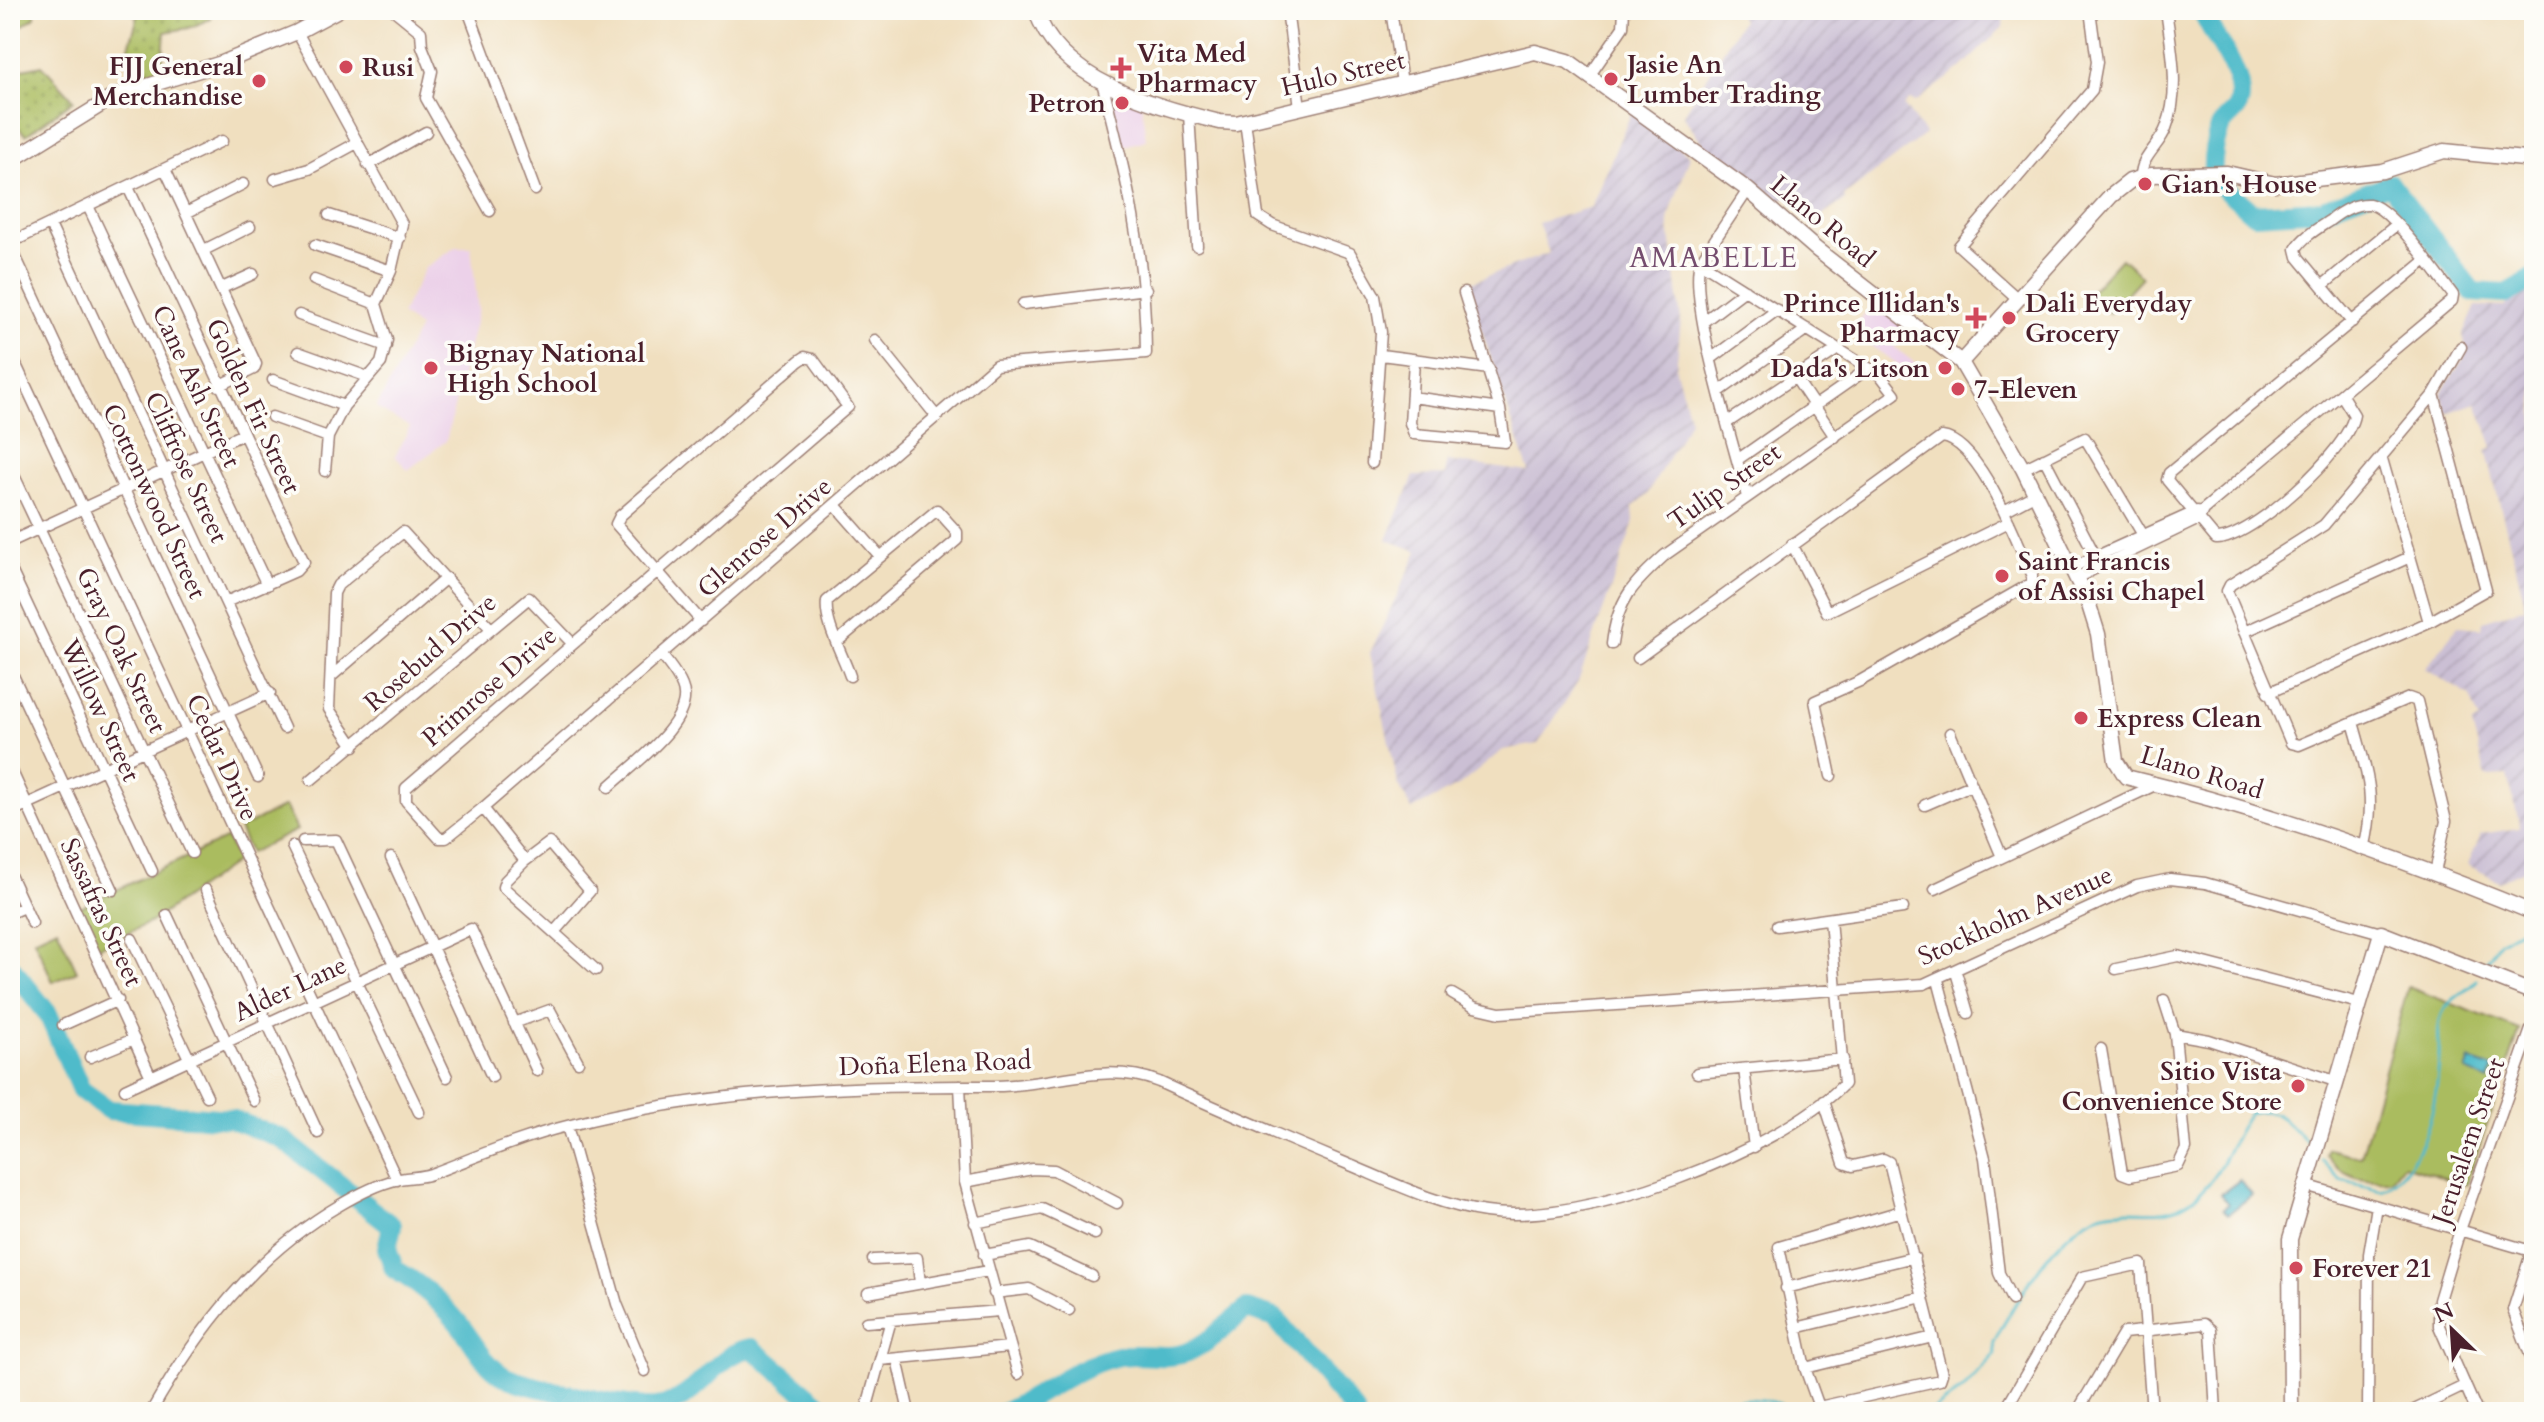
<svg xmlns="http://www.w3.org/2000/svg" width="2544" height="1422" viewBox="0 0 2544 1422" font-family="Cardo,serif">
	<defs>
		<pattern id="industrial-furrows" width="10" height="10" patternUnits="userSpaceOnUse" patternTransform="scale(2)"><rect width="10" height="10" fill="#cbbfd4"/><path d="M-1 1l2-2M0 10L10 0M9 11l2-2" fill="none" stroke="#b0a4b6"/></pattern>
		<pattern id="grass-dots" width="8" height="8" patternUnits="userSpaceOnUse" patternTransform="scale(2)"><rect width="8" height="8" fill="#aabc5f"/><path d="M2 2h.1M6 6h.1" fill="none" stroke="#8c984f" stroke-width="1.8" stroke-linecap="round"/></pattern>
	</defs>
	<rect width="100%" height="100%" fill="#fdfcf7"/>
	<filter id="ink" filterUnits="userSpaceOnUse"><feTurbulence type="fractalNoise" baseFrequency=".0125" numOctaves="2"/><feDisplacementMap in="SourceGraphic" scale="16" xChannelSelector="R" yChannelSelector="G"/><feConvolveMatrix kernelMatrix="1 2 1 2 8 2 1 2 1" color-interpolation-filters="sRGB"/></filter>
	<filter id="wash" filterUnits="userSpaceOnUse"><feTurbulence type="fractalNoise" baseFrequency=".006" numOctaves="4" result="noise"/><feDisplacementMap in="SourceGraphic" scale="32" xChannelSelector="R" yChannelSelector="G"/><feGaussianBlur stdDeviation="1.8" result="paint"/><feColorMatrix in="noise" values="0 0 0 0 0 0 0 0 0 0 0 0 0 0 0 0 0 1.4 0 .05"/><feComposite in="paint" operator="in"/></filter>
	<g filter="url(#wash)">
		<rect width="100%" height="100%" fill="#f0dfbf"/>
		<path fill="#ecd1e9" d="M1109,90L1141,100L1146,140L1124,146Z
			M456,247H471L478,310L446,441L408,470L395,456L410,427L376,408L419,328L401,315L425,268Z
			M1873,305L1910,331L1894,347L1919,366L1911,373L1849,331Z"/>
		<path fill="url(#industrial-furrows)" d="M1736,10H2004L2003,27L1960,69L1916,102L1909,100L1904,106L1925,134L1844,196L1845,200L1820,217L1793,193L1775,206L1714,159L1683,116L1742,20Z
			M1632,111L1690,156L1668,219L1681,320L1676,370L1690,420L1647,495L1633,507L1634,522L1578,682L1538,744L1503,750L1460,785L1412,810L1398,784L1370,653L1418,551L1387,540L1414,476L1445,475L1447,461L1529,472L1466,284L1549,253L1538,223L1591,207Z
			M2534,283V880L2524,870L2499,881L2468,865L2481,834L2520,828L2508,776L2486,777L2472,725L2479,720L2470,696L2425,669L2458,626L2482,628L2483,621L2526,607L2486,450L2493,447L2477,403L2447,413L2441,393L2467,353L2463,335L2476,306L2504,307L2521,289Z"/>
		<path fill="url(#grass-dots)" stroke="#7a6e45" stroke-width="2" d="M10,10H35V17L13,32L18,70L42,65L74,100L26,135L10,120Z
			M126,10H211L210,19L189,28L165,32L162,70L136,76L125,60L138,17Z"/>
		<path fill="#aabc5f" stroke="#7a6e45" stroke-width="2" d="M2121,258L2142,277L2109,313L2088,294Z
			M285,806L297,830L250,853L239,829Z
			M227,838L237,861L151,922L97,948L78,908Z
			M57,928L77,971L53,982L34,939Z
			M2408,987L2520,1030L2466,1185L2403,1165L2391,1180C2361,1181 2345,1178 2326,1155L2328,1149L2361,1157Z"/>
		<path fill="#4fbbca" stroke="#4c6d7a" stroke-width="2" d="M2470,1060L2493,1068L2489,1081L2466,1071Z
			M2240,1180L2252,1195L2228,1214L2223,1209L2229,1204L2221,1194Z"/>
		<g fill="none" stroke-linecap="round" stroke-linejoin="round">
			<path stroke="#4fbbca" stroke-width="3" d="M2486,962L2499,942L2527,925
				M2322,1161L2341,1180L2382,1190C2425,1166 2437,1105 2439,1058C2440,1044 2436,1028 2442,1014C2449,998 2466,993 2477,980
				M1698,1412C1735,1397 1762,1393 1798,1412
				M1931,1412L1963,1389L1995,1354L1994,1342C2015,1302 2061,1219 2109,1212C2137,1208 2162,1218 2187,1203C2221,1181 2228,1144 2249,1113C2278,1105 2288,1124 2307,1142"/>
			<path stroke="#4fbbca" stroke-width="20" d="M2202,10C2212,36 2241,68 2240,97C2240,112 2226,115 2220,128C2214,143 2212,161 2213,178L2254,214L2321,210L2390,184L2473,292L2506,294L2534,278
				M10,966L48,1014L81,1090L109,1110L231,1119L281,1138L392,1226L387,1248L394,1269C420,1284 444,1304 463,1329C475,1345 484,1363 502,1375C517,1386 638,1410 657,1407C701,1400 713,1353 752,1348L828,1412
				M1005,1412C1041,1395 1075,1367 1114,1357C1136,1351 1161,1360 1182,1354C1205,1348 1228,1323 1247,1309L1275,1318L1355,1412"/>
		</g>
	</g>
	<g filter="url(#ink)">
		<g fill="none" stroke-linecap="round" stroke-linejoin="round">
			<g stroke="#9d7f75" stroke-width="13">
				<path id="street" d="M394,10L421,32L422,46L432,71L426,98L490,211
					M468,10L535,190
					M1287,10L1300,107
					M1391,10L1402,83
					M297,32L402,224L391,271L376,304L387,340L381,363L344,406L328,437L325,471
					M1590,75L1623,27L1624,10
					M1189,114L1197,246
					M1245,121L1258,216L1272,225L1350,253L1375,296L1381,332L1372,463
					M368,165L426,132
					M165,169L256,364L254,369L219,386
					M2141,176C2141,157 2160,145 2166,128C2181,91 2171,47 2166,10
					M275,179L309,169L355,144
					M128,187L304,562L296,571L226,602
					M88,206L267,585
					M186,213L243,184
					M329,215L400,238
					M50,225L284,728
					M10,243L222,141
					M10,245L258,777
					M315,245L391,271
					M204,250L250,227
					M314,280L376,304
					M2322,286L2396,225
					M222,288L253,274
					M2018,299L1959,246L2092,90L2097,62L2090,10
					M1023,304L1146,289
					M299,315L386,346
					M1703,322L1745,290
					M875,340L937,417
					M10,352L397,1180
					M298,352L368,377
					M1381,355L1489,369
					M1712,358L1777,310
					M1414,361L1410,423L1414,434L1505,442L1500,409L1464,293
					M1795,377L1835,437
					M273,380L344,406
					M1720,391L1807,329
					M2341,394L2354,415C2348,451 2252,539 2216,539L2167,480L2169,473L2425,261
					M1412,397L1500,409
					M272,417L328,437
					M1728,422L1838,349
					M2044,458L2096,557
					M2382,459L2429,622
					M1737,460L1869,368
					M10,467L192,853
					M2023,469L2085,438L2143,535
					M1747,497C1735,449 1688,301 1700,262L1748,190
					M835,505L879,555
					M2004,511L2036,494
					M10,542L243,434
					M1792,544L1827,612L2009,522
					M2073,567L2197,511
					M10,568L152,871
					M2078,577L2199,519L2203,510L2452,301L2453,295C2438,276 2391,207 2369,204C2354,203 2340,212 2329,221C2317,229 2303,237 2296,249L2298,257L2352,322
					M701,621L616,524L620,516L799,361L805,357L813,359L848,407L406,788V801L439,838H446L483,808L996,365L1146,353C1146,257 1126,174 1102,82
					M2244,632L2410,557
					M838,641L957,540V532L937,510L827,601C824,623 843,655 850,676
					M1612,644C1617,600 1633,584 1665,555L1895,394L1881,376L1700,262
					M1638,658L1942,437C1980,441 2017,542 2032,574V583L1860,681L1815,701L1831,776
					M10,669L113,890
					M333,675L446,578
					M2268,693L2429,622L2486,590L2434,394
					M2353,722C2367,773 2377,796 2364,849
					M1950,733L2002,857
					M354,746L329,709L334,593L338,585L403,532L491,629
					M10,767L151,1077
					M311,780L529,598L572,643
					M609,787C631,766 697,720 682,686C678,675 668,664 661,654
					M1925,805L1971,785
					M483,808L525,861L505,881L503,887L596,970
					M10,812L270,693
					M303,841L336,840L447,1077
					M292,846L419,1112
					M391,858L492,1077
					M525,861L549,843L590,891L555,931
					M2435,873L2446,821L2417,701L2409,698L2299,745L2291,743L2227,591L2230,585L2324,525L2434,394L2461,347
					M10,875L32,923
					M1935,889L2157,784
					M206,890L318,1133
					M10,913L24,907
					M167,915L254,1101
					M1777,926L1903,908
					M132,939L207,1096
					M2116,969L2178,956L2359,1003
					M1956,972L1968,1013
					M1938,980L1985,1158L1999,1273L2012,1300
					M1452,994L1474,1007L1500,1013L1924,984L2137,886L2170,879L2205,883L2381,933
					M514,1023L550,1010L578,1062
					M63,1025L118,1000
					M2175,1034L2209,1040L2335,1081
					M2101,1049L2122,1173L2130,1176L2178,1166L2186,1149L2175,1034L2164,1000
					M90,1057L134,1039
					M1744,1069L1754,1147
					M1697,1073L1843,1059
					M960,1086L965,1182L1018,1374
					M125,1089L471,929L537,1071
					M1824,1101L1844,1163L1853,1166L1883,1159L1889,1162L1942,1374L1940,1380L1819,1407L1805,1368L1779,1247L1901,1211
					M567,1126L617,1304L645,1371
					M965,1182L1032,1169L1054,1170L1117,1203
					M2305,1185L2531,1251
					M975,1223L1042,1209L1095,1234
					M2534,1244L2513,1310L2534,1365
					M984,1255L1030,1247L1092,1276
					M873,1260L917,1258L920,1283
					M1786,1288L1914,1257
					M868,1293L988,1271
					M994,1293L1029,1289L1069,1310
					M866,1322L999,1311
					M1796,1328L1923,1297
					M897,1359L909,1412
					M880,1360L1009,1347
					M1805,1368L1933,1337
					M151,1412C198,1329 256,1254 340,1205C357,1195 376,1185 395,1180C407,1177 419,1178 431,1174C476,1157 519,1138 567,1126C705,1090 851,1085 993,1086C1050,1087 1103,1060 1159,1082C1219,1110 1281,1136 1343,1162C1389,1181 1436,1205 1486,1212C1582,1227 1776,1153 1844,1084L1830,919
					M879,1412L869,1408L868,1403L891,1320
					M2004,1412L2082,1277L2141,1264L2152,1412
					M2077,1412L2124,1333L2204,1324L2211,1330L2216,1412
					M2368,1412L2369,1254L2377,1206
					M2410,1412L2464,1386
					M2477,1412L2439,1326V1300L2460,1230L2534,1021"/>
			</g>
			<g stroke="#9d7f75" stroke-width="17">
				<path id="secondary" d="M1036,10C1056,80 1156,107 1220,122L1236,123L1535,52L1568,61L1748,190L1816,249L1961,362L2023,469L2088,602L2098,634L2116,761L2126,777C2265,810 2403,859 2534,913
					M10,161L115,96L222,63L297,32L338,10
					M1961,362L2111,196L2130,181L2151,175L2227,173L2275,184L2383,171L2444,151L2534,160
					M2291,1412L2290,1239L2381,933L2534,993"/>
			</g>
			<use href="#street" stroke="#fff" stroke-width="10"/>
			<use href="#secondary" stroke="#fff" stroke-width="14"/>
		</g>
	</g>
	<g fill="#d1495b" stroke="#fdfcf7" stroke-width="3">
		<circle cx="346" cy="67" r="8"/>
		<path d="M1117 56h8v8h8v8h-8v8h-8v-8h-8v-8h8z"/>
		<circle cx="1611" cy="79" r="8"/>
		<circle cx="259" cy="81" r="8"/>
		<circle cx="1122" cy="103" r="8"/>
		<circle cx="2145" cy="184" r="8"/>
		<path d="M1972 306h8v8h8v8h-8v8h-8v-8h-8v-8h8z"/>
		<circle cx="2009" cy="318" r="8"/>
		<circle cx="431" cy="368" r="8"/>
		<circle cx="1945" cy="368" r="8"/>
		<circle cx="1958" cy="389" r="8"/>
		<circle cx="2002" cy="576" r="8"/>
		<circle cx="2081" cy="718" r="8"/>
		<circle cx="2298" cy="1086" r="8"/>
		<circle cx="2296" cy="1268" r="8"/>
	</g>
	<g text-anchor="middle" stroke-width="7" stroke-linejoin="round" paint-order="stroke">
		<g font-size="26" font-weight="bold" fill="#4a1f2b" stroke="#fdfcf7" text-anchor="start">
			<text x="1137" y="62">Vita Med<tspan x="1137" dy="30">Pharmacy</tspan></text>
			<text x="1627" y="73">Jasie An<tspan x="1627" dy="30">Lumber Trading</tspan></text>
			<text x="243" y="75" text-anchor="end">FJJ General<tspan x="243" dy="30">Merchandise</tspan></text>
			<text x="362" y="76">Rusi</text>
			<text x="1106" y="112" text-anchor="end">Petron</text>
			<text x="2161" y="193">Gian's House</text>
			<text x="1960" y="312" text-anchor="end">Prince Illidan's<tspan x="1960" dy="30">Pharmacy</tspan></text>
			<text x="2025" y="312">Dali Everyday<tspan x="2025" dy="30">Grocery</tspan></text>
			<text x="447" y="362">Bignay National<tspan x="447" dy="30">High School</tspan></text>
			<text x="1929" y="377" text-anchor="end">Dada's Litson</text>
			<text x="1974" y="398">7-Eleven</text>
			<text x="2018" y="570">Saint Francis<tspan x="2018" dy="30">of Assisi Chapel</tspan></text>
			<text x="2097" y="727">Express Clean</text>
			<text x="2282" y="1080" text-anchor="end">Sitio Vista<tspan x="2282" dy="30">Convenience Store</tspan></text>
			<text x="2312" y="1277">Forever 21</text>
		</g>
		<g font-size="26" fill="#4a1f2b" stroke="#fdfcf7">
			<text transform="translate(1343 73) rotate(-13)" y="9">Hulo Street</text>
			<text transform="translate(1823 221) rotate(40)" y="9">Llano Road</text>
			<text transform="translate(197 386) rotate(65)" y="9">Cane Ash Street</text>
			<text transform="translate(254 406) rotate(65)" y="9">Golden Fir Street</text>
			<text transform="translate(187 467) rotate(65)" y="9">Cliffrose Street</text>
			<text transform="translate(1724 486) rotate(-35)" y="9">Tulip Street</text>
			<text transform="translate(155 501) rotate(65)" y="9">Cottonwood Street</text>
			<text transform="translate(764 537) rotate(-41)" y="9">Glenrose Drive</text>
			<text transform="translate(122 650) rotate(65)" y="9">Gray Oak Street</text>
			<text transform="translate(430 652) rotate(-41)" y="9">Rosebud Drive</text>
			<text transform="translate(489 686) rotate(-41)" y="9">Primrose Drive</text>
			<text transform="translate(101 710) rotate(65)" y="9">Willow Street</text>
			<text transform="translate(223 757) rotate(65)" y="9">Cedar Drive</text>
			<text transform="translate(2202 772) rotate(17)" y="9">Llano Road</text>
			<text transform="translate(102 912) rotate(65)" y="9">Sassafras Street</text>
			<text transform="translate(2015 915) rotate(-24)" y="9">Stockholm Avenue</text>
			<text transform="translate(290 988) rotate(-25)" y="9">Alder Lane</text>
			<text transform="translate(935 1063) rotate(-2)" y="9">Doña Elena Road</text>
			<text transform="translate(2468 1141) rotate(-71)" y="9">Jerusalem Street</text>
		</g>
		<g font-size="28" letter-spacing="2" fill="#754d6e" stroke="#fdfcf7">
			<text x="1714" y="267">AMABELLE</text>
		</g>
	</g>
	<rect width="2544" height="1422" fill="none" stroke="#fdfcf7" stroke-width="40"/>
	<g transform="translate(2452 1330) rotate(335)" stroke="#fdfcf7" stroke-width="6" paint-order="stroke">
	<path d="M0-6L14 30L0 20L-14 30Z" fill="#4a1f2b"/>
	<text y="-12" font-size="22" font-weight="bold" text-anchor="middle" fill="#4a1f2b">N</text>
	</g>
</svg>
